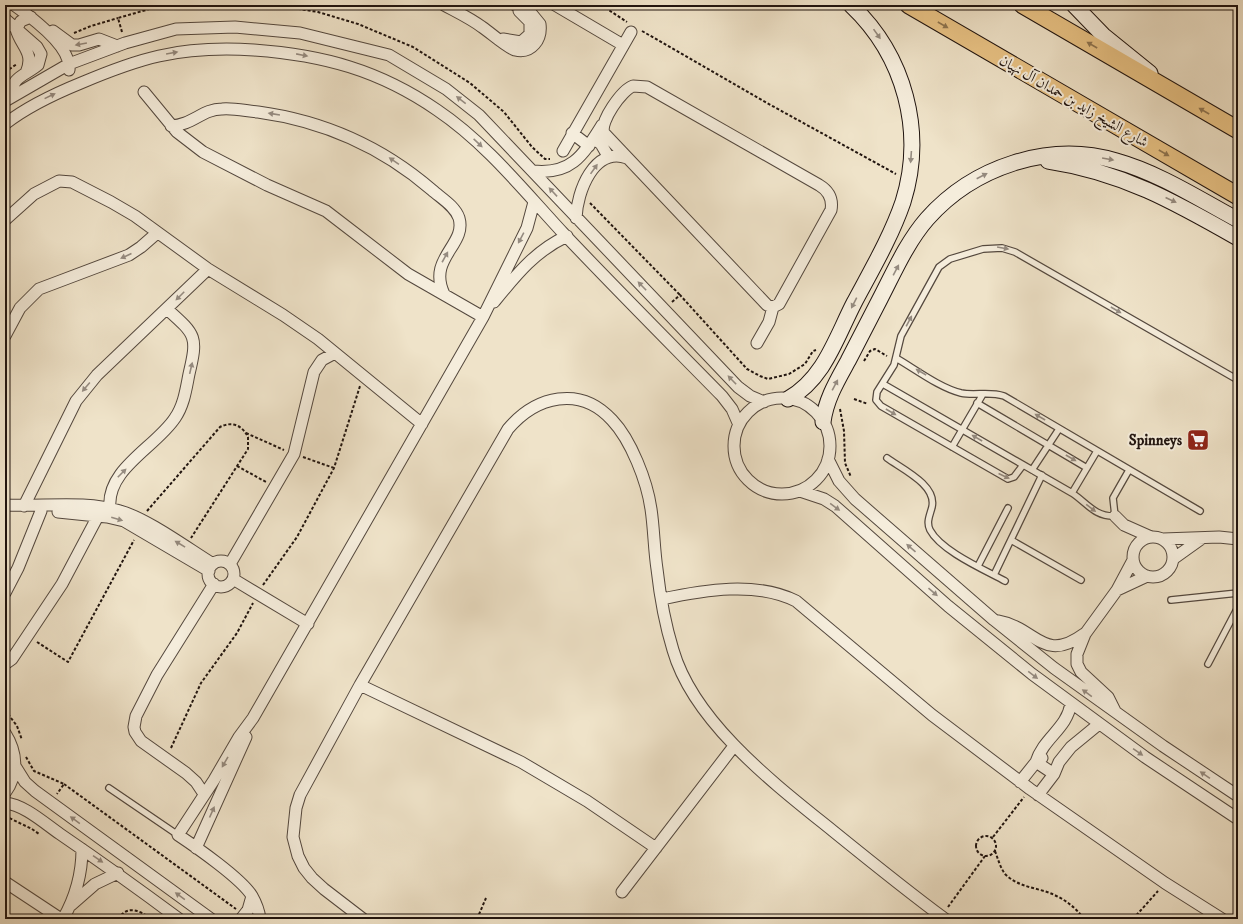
<svg xmlns="http://www.w3.org/2000/svg" width="1243" height="924" viewBox="0 0 1243 924" font-family="'IM FELL DW Pica',Amiri,serif">
	<rect width="100%" height="100%" fill="#efe3c9"/>
	<filter id="stains"><feTurbulence type="fractalNoise" baseFrequency=".005" numOctaves="4"/><feColorMatrix values="0 0 0 0 .2 0 0 0 0 .09 0 0 0 0 .02 0 0 0 .5 -.17"/></filter>
	<radialGradient id="worn" r=".72"><stop offset=".6" stop-color="#630" stop-opacity="0"/><stop offset="1" stop-color="#630" stop-opacity=".3"/></radialGradient>
	<g fill="none" stroke-linecap="round" stroke-linejoin="round">
		<g stroke="#54483e" stroke-width="8">
			<path id="lane" d="M896,358C915,369 940,388 961,393C975,396 989,391 1004,396L1200,511
				M883,384L1072,493C1087,503 1095,517 1115,516L1113,498L1129,470
				M977,403L1087,468
				M952,447L983,394
				M887,458C902,469 937,485 932,507C930,515 926,522 930,530C941,551 985,570 1005,581
				M1023,465L1014,477L1008,479L881,406L876,400L877,392L894,365L901,336L939,267L950,259L983,249L1002,248L1015,252L1238,380
				M1032,470L1059,429
				M1072,493L1097,451
				M1011,540L1081,580
				M978,566L1008,508
				M994,575L1042,475
				M1171,600L1238,593
				M1208,664L1238,607
				M109,788L178,835"/>
		</g>
		<g stroke="#54483e" stroke-width="13">
			<path id="street" d="M14,5C31,17 72,47 69,70
				M444,5C457,12 470,18 482,27C491,33 506,47 515,50C532,54 542,39 540,24L531,13L515,5
				M555,5L623,45
				M5,19L37,47L41,54L38,65C28,74 8,78 14,95
				M53,31L72,45H79L99,39L117,46
				M503,39L521,42L530,34V22L519,11
				M26,73C35,52 21,47 16,29L21,21L31,17
				M633,86L647,87L819,185C829,191 833,199 831,210L779,304L773,307L767,305L604,133C599,122 622,90 633,86Z
				M144,92L177,132L203,152L267,185L326,211L408,274L483,317
				M5,101L69,64L125,43L176,29L235,27L300,33L389,55L446,89L479,115L738,387L750,396L764,402
				M5,124C28,106 54,94 81,83C107,72 132,62 159,56C190,49 222,48 254,50C323,55 379,70 437,110C486,143 524,191 564,234C616,289 669,342 722,396L732,409L739,425
				M171,126C193,125 202,109 222,109C234,108 246,111 258,112C324,121 381,146 432,190C441,198 455,206 459,218C467,245 427,258 444,294
				M572,133L589,146
				M594,139L601,144L608,156
				M563,151L631,32
				M533,171C572,175 583,155 602,125
				M576,218C577,192 594,146 627,158
				M5,220L34,194L59,181L72,182L111,202L135,216L208,269L283,315L318,339L422,424
				M494,302C516,275 535,251 567,236
				M5,336L20,308L39,289L129,255L141,247L157,233
				M757,343L769,322L773,307
				M734 446a48 48 0 1 1 96 0a48 48 0 1 1-96 0Z
				M828,459L839,481L855,499L994,620L1054,668L1163,746L1238,796
				M800,491L824,499L835,506L948,606L1032,674L1145,757L1238,819
				M5,505C42,507 85,500 120,511C148,519 187,548 213,564
				M24,506L76,401L97,375L208,269
				M110,508C106,469 156,447 175,418C184,405 186,389 189,374C198,336 196,335 167,309
				M58,512L107,517L124,521L209,571
				M1115,516L1124,525L1151,537
				M1133 557a20 20 0 1 1 40 0a20 20 0 1 1-40 0Z
				M1163,539L1219,537L1238,539
				M1173,559L1201,539
				M208 574a13 13 0 1 1 26 0a13 13 0 1 1-26 0Z
				M230,564L294,454L314,372L322,360L335,353
				M233,579L308,624
				M1117,590L1147,576
				M5,593L18,568L41,511
				M662,599C704,590 756,581 796,601L932,715L1030,789L1165,883L1222,919
				M998,621C1037,628 1043,664 1084,634
				M5,664L12,659L62,584L98,516
				M360,685L521,762L587,801L656,848
				M1115,711L1108,697L1081,672L1077,664V654L1085,634L1117,590L1133,560
				M5,733C17,752 19,774 5,793
				M1036,762C1044,737 1067,729 1071,703
				M1036,762L1054,774
				M15,766L25,782L35,791L211,919
				M1020,782L1036,762L1042,758
				M204,794L196,782L186,773L141,741L135,732L134,727L136,716L157,675L214,584
				M1038,795L1054,774L1059,762L1071,747L1099,724
				M5,803C25,805 44,823 60,834C101,862 140,890 179,919
				M196,848L246,737
				M5,882L61,919
				M622,892L734,746
				M71,905L95,884L118,873
				M63,919C75,898 82,873 82,849
				M241,919L248,910L252,896
				M260,919C259,911 256,903 252,896C242,879 196,847 178,835L214,780L239,737L253,718L483,317L527,228L534,202
				M363,919L324,889L312,878L304,868L298,856L293,837L296,808L300,795L360,685L508,429C536,396 580,385 612,420C631,440 647,481 651,509C654,529 654,549 657,569C660,596 665,624 673,650C694,723 776,785 833,831C870,861 907,891 945,919"/>
		</g>
		<g stroke="#20140f" stroke-width="17">
			<path id="secondary" d="M1074,5L1103,35L1150,73
				M1048,161C1122,172 1175,202 1238,238
				M788,399C824,379 836,338 854,303C871,271 891,237 903,202C925,132 905,56 851,5
				M823,422C826,399 837,381 848,361C859,340 869,320 880,299C894,272 907,242 927,219C973,167 1049,141 1116,161C1159,173 1199,199 1238,220"/>
		</g>
		<g stroke="#20140f" stroke-width="19">
			<path id="primary" d="M909,5L1238,196
				M1023,5L1238,130"/>
		</g>
		<path stroke="#20140f" stroke-width="2" stroke-dasharray="3 2" stroke-linecap="butt" d="M273,5L318,12L358,24L413,47L470,83L504,112L532,147L545,159H550
			M601,5L627,22
			M642,31L767,103L896,174
			M122,32L118,18L153,8L173,5
			M74,33L91,26L118,18
			M5,72L17,64
			M590,203L680,295
			M672,302L680,295L747,369L760,376L768,379L789,374L805,364L813,351L816,350
			M864,361L870,351L875,349L887,356
			M854,399L868,404
			M840,409L844,431L845,463L851,477
			M246,433L284,450
			M303,457L334,468
			M237,466L266,482
			M147,511L220,427C232,421 242,425 248,437V449L191,538
			M263,585L297,537L334,468L360,386
			M37,642L68,662L134,540
			M5,710L17,726L22,740
			M171,748L201,683L237,633L253,603
			M26,757L34,771L64,784L57,794
			M64,784L236,909
			M5,816L32,829
			M32,829L39,834
			M976 846a10 10 0 1 1 20 0a10 10 0 1 1-20 0Z
			M993,837L1024,797
			M995,851C998,859 1000,867 1005,874C1016,885 1030,887 1044,891C1060,896 1074,905 1084,919
			M948,907L985,856
			M118,919C128,904 140,911 152,919
			M477,919L486,898
			M1133,919L1158,891"/>
		<use href="#lane" stroke="#f5eddc" stroke-width="5.5"/>
		<use href="#street" stroke="#f5eddc" stroke-width="11"/>
		<use href="#secondary" stroke="#f5eddc" stroke-width="15"/>
		<use href="#primary" stroke="#e8c284" stroke-width="17"/>
	</g>
	<defs><path id="oneway-solid" d="M-6-.8H1V-3.2L6.5 0L1 3.2V.8H-6Z"/></defs>
	<g fill="#8e744f">
		<use href="#oneway-solid" transform="translate(943 25) rotate(30)"/>
		<use href="#oneway-solid" transform="translate(1092 45) rotate(-150)"/>
		<use href="#oneway-solid" transform="translate(1204 111) rotate(-150)"/>
		<use href="#oneway-solid" transform="translate(1164 153) rotate(30)"/>
	</g>
	<g fill="#958b80">
		<use href="#oneway-solid" transform="translate(877 34) rotate(55)"/>
		<use href="#oneway-solid" transform="translate(81 44) rotate(170)"/>
		<use href="#oneway-solid" transform="translate(172 53) rotate(-10)"/>
		<use href="#oneway-solid" transform="translate(302 55) rotate(11)"/>
		<use href="#oneway-solid" transform="translate(50 96) rotate(-26)"/>
		<use href="#oneway-solid" transform="translate(461 100) rotate(-142)"/>
		<use href="#oneway-solid" transform="translate(274 114) rotate(-171)"/>
		<use href="#oneway-solid" transform="translate(478 143) rotate(43)"/>
		<use href="#oneway-solid" transform="translate(911 157) rotate(94)"/>
		<use href="#oneway-solid" transform="translate(1108 159) rotate(10)"/>
		<use href="#oneway-solid" transform="translate(394 161) rotate(-146)"/>
		<use href="#oneway-solid" transform="translate(594 169) rotate(-55)"/>
		<use href="#oneway-solid" transform="translate(982 176) rotate(-27)"/>
		<use href="#oneway-solid" transform="translate(553 192) rotate(-133)"/>
		<use href="#oneway-solid" transform="translate(1171 200) rotate(25)"/>
		<use href="#oneway-solid" transform="translate(521 238) rotate(118)"/>
		<use href="#oneway-solid" transform="translate(1003 248) rotate(10)"/>
		<use href="#oneway-solid" transform="translate(126 256) rotate(156)"/>
		<use href="#oneway-solid" transform="translate(445 257) rotate(-61)"/>
		<use href="#oneway-solid" transform="translate(896 270) rotate(-62)"/>
		<use href="#oneway-solid" transform="translate(642 286) rotate(-134)"/>
		<use href="#oneway-solid" transform="translate(180 296) rotate(135)"/>
		<use href="#oneway-solid" transform="translate(854 303) rotate(117)"/>
		<use href="#oneway-solid" transform="translate(1116 310) rotate(30)"/>
		<use href="#oneway-solid" transform="translate(909 321) rotate(-62)"/>
		<use href="#oneway-solid" transform="translate(191 368) rotate(-77)"/>
		<use href="#oneway-solid" transform="translate(921 372) rotate(-150)"/>
		<use href="#oneway-solid" transform="translate(732 380) rotate(-134)"/>
		<use href="#oneway-solid" transform="translate(835 385) rotate(-62)"/>
		<use href="#oneway-solid" transform="translate(86 387) rotate(130)"/>
		<use href="#oneway-solid" transform="translate(891 412) rotate(30)"/>
		<use href="#oneway-solid" transform="translate(1040 417) rotate(-150)"/>
		<use href="#oneway-solid" transform="translate(977 438) rotate(-150)"/>
		<use href="#oneway-solid" transform="translate(1071 458) rotate(30)"/>
		<use href="#oneway-solid" transform="translate(122 473) rotate(-45)"/>
		<use href="#oneway-solid" transform="translate(1004 476) rotate(25)"/>
		<use href="#oneway-solid" transform="translate(835 507) rotate(36)"/>
		<use href="#oneway-solid" transform="translate(1091 508) rotate(37)"/>
		<use href="#oneway-solid" transform="translate(117 519) rotate(16)"/>
		<use href="#oneway-solid" transform="translate(180 544) rotate(-149)"/>
		<use href="#oneway-solid" transform="translate(911 548) rotate(-139)"/>
		<use href="#oneway-solid" transform="translate(933 592) rotate(41)"/>
		<use href="#oneway-solid" transform="translate(1033 675) rotate(37)"/>
		<use href="#oneway-solid" transform="translate(1087 693) rotate(-144)"/>
		<use href="#oneway-solid" transform="translate(1138 752) rotate(35)"/>
		<use href="#oneway-solid" transform="translate(225 762) rotate(120)"/>
		<use href="#oneway-solid" transform="translate(1205 775) rotate(-146)"/>
		<use href="#oneway-solid" transform="translate(212 812) rotate(-66)"/>
		<use href="#oneway-solid" transform="translate(75 820) rotate(-144)"/>
		<use href="#oneway-solid" transform="translate(98 859) rotate(34)"/>
		<use href="#oneway-solid" transform="translate(180 896) rotate(-144)"/>
	</g>
	<defs>
		<g id="supermarket-square" transform="scale(1.15)"><rect x="-9" y="-9" width="18" height="18" rx="4" fill="#8f2418" stroke="#f5eddc"/><path d="M-6-5.5h2.5l.6 2H6L4.5 2H-2.5L-4.4-4H-6ZM-1.5 3.2a1.3 1.3 0 1 0 .1 0ZM3 3.2a1.3 1.3 0 1 0 .1 0Z" fill="#fff"/></g>
	</defs>
	<g fill-rule="evenodd">
		<use href="#supermarket-square" x="1198" y="440"/>
	</g>
	<g text-anchor="middle" stroke-width="4" stroke-linejoin="round" paint-order="stroke">
		<g font-size="15" fill="#20140f" stroke="#f5eddc">
			<text transform="translate(1074 101) rotate(30)" y="5">شارع الشيخ زايد بن حمدان آل نهيان</text>
		</g>
		<g font-size="15" font-weight="bold" fill="#20140f" stroke="#f5eddc" text-anchor="end">
			<text x="1182" y="445">Spinneys</text>
		</g>
	</g>
	<rect width="1243" height="924" fill="none" stroke="#efe3c9" stroke-width="20"/>
	<rect x="6" y="6" width="1231" height="912" fill="none" stroke="#20140f" stroke-width="2"/>
	<rect x="10" y="10" width="1223" height="904" fill="none" stroke="#20140f"/>
	<rect width="100%" height="100%" filter="url(#stains)"/>
	<rect width="100%" height="100%" fill="url(#worn)"/>
</svg>
